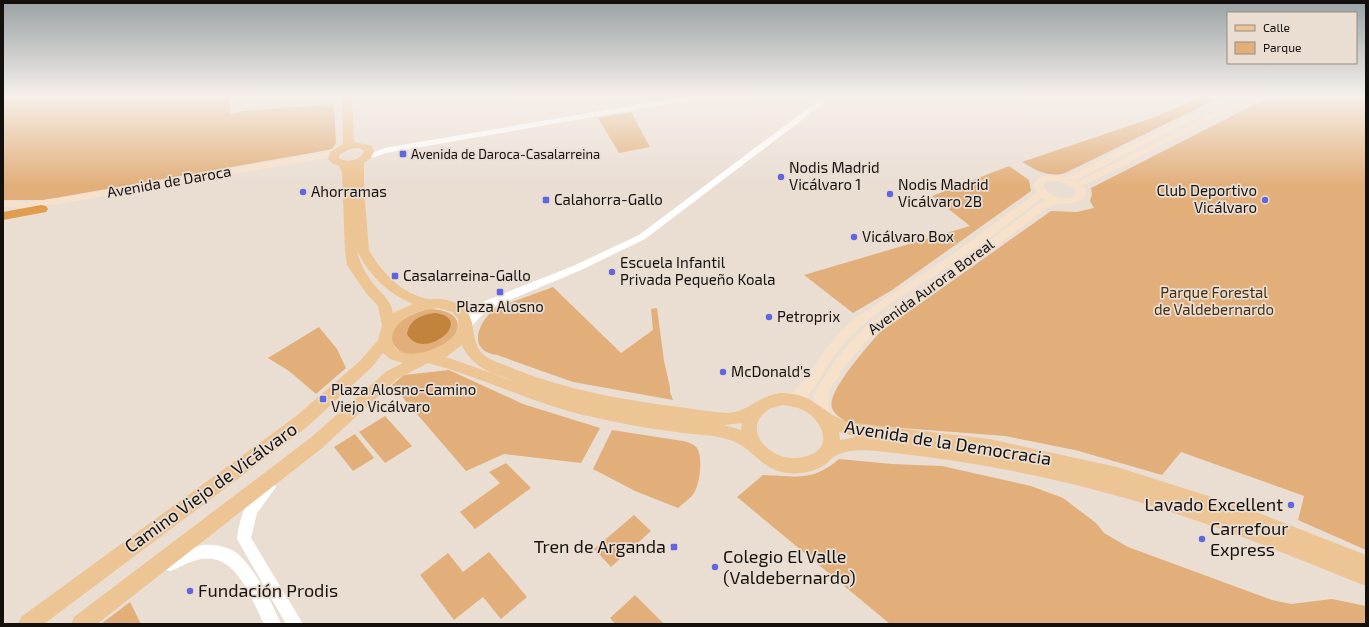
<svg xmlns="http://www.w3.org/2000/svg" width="1369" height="627" viewBox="0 0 1369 627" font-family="'Exo 2',sans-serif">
	<rect width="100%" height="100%" fill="#eaded3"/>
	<path fill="#e2af7a" d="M3,97H229L230,114L244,111L334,104L336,143L332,149L328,150L44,200H3Z
		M1201,97H1221L1065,173C1049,178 1035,170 1022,162L1158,116Z
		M1269,97H1366V550L1298,520L1304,496L1181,452L1162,475L1075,450L1005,436L850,424C844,420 835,416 832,408C826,392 869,345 880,332L1051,211L1077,212L1094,208L1090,201L1092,194L1091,188L1093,187Z
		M631,112L650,147L619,153L598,118Z
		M1009,166L1029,180L1031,191L892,290L853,313L804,275L970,226L932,196Z
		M553,287L621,353L653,330L651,309L657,308L664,361L670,387V392L673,400L573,382L497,355C466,351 478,321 496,308Z
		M429,309C487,311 446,363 406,354C401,353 397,349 394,345C381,325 416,312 429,309Z
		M319,327L337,349L346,368L316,394L289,371L268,358Z
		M449,370L523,404L600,428L581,463L504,454L466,471L392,385L404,375Z
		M385,416L412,446L385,463L359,432Z
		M612,430L683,441C688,442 694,444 697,448C703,457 700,484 694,493C690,499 683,503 678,508L635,491L593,469Z
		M355,434L374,458L353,471L334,447Z
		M839,459L892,464L942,466L1031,486L1063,498L1096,523L1104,533L1128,547L1272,600L1291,604L1332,599L1366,606V624H890L737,497L763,475C797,476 812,482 839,459Z
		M506,463L531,488L475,529L460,512L500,483L489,472Z
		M634,515L651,531L611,567L594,549Z
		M489,552L527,597L501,619L483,597L454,620L420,575L448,553L463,572Z
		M635,595L664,624H615L610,618Z
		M130,602L141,624H101Z"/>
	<path fill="#c2843d" d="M436,313C477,320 422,363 407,334C409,319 423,314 436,313Z"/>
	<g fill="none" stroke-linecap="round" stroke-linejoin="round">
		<path fill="#fff" fill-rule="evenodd" d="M682,97H700L696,99L386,153L366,160L362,157L384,148Z
			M823,97H832L645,239L581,270L493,307L483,314L470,328H462L460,325C466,315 476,308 485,301L573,266L639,235Z
			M269,481L274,483L276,487L257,513L251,538L303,624H286L237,539C239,520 248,488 269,481Z
			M202,545C212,544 222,545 232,550C251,560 273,604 281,624H264C251,599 237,553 201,559C190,561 181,567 170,571L165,569L163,564L165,559L185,550Z"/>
		<path fill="#f6e1ca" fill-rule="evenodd" d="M1246,97H1257L1083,186L1086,190L1084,200C1070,205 1058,202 1046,208L971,266L874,332L846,365L829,391L828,397L830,415L828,419L823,420L818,419L814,397L816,390L836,359L866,326L963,260L1038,204L1046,200L1042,198C1015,218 988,241 959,260C924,283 885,303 855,332C846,340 838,350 831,360C823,372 807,408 789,403L787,399L805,380L823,353L840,332L854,319L953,254L1037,192L1033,186L1038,178L1051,175L1067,177L1190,116L1193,115L1197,118L1075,181L1077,182ZM1047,181C1059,180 1067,183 1076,190L1075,196C1063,201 1049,197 1043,186Z
			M334,151L337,152V156L59,204L26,208L3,207V201L26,202L59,198Z"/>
		<path fill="#edc494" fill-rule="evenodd" d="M342,97H352L354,142L372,146L374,151L371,158L364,163V190L369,250C381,272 402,294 428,299C432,300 436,298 440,299C446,299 458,303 463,307C478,320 469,342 484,355C492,362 504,364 514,369C567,390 623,400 679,407C695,409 711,412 727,413C748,413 762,393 783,393C815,394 823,414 848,422L989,439L1117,467L1243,507L1366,555V586C1311,564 1256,541 1200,522C1095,485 987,462 876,451C863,450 849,449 837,455C832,457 830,461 826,464C816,471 800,475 788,473C760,470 753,447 730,440C712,434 693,435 676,432C644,428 614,422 583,415C530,402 481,377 428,363L397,379L321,449L97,624H71L74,617L309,439L387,371L403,363L390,359L383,353L371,368L307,427L44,624H18L21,617L295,417L361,360L378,340L382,325L378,306L366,293L347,265L345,252L342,173L339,166L333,164L328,159L330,152L343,144ZM359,148L364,151C360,161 347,163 339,158V155L350,149ZM357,251C370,276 387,293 413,304L393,313C391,301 384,296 376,287C367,276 360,265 357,251ZM438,308L452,312L458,319C458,322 459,326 458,328C453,347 405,364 394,346C393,344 392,340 392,337C396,317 420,310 438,308ZM462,345C473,372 506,378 531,387L446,357ZM782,405C790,406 798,407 805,411C821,420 833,445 812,454C777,471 737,431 768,410C771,407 778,407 782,405ZM742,423L741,430L724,425ZM839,432L856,437L840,440Z"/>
		<path fill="#e19c4d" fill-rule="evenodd" d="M41,205L46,206L48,209L46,212L3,220V212Z"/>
	</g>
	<linearGradient id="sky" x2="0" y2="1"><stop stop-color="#99a1a4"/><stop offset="0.52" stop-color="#f6f0eb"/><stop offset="1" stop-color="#f6f0eb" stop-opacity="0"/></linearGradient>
	<rect width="1369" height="185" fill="url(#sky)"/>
	<g fill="#6166de" stroke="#eaded3" stroke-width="1.5">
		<rect x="399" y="150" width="8" height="8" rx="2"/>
		<circle cx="781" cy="177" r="4"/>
		<circle cx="303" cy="192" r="4"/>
		<circle cx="890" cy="194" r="4"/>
		<rect x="542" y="196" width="8" height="8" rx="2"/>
		<circle cx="1265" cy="200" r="4"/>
		<circle cx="854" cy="237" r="4"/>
		<circle cx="612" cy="272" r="4"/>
		<rect x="391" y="272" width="8" height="8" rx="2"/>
		<rect x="496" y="288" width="8" height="8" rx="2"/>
		<circle cx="769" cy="317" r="4"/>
		<circle cx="723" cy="372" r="4"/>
		<rect x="319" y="395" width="8" height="8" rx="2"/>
		<circle cx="1291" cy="505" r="4"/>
		<circle cx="1202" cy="539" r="4"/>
		<rect x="670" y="543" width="8" height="8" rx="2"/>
		<circle cx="715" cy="567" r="4"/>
		<circle cx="190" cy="591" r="4"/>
	</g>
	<g text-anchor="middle" stroke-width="3.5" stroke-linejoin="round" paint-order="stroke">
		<g font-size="13" fill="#14100d" stroke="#eaded3" text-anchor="start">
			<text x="411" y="159">Avenida de Daroca-Casalarreina</text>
		</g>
		<g font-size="15" fill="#14100d" stroke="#eaded3" text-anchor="start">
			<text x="789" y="173">Nodis Madrid<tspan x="789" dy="17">Vicálvaro 1</tspan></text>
			<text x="898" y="190">Nodis Madrid<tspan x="898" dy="17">Vicálvaro 2B</tspan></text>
			<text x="1257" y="196" text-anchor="end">Club Deportivo<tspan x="1257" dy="17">Vicálvaro</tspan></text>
			<text x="311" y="197">Ahorramas</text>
			<text x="554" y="205">Calahorra-Gallo</text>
			<text x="862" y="242">Vicálvaro Box</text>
			<text x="620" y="268">Escuela Infantil<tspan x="620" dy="17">Privada Pequeño Koala</tspan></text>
			<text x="403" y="281">Casalarreina-Gallo</text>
			<text x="500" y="312" text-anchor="middle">Plaza Alosno</text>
			<text x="777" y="322">Petroprix</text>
			<text x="731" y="377">McDonald's</text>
			<text x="331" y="395">Plaza Alosno-Camino<tspan x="331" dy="17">Viejo Vicálvaro</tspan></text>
		</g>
		<g font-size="15" fill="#14100d" stroke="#eaded3">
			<text transform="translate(169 182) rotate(-10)" y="5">Avenida de Daroca</text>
			<text transform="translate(931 287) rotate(-36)" y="5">Avenida Aurora Boreal</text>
		</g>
		<g font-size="15" fill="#462c0e" stroke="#eaded3">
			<text x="1214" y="298">Parque Forestal<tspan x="1214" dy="17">de Valdebernardo</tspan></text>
		</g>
		<g font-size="18" fill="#14100d" stroke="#eaded3">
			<text transform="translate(948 443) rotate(9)" y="6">Avenida de la Democracia</text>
			<text transform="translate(211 488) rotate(-36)" y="6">Camino Viejo de Vicálvaro</text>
		</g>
		<g font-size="18" fill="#14100d" stroke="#eaded3" text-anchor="start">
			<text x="1283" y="511" text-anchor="end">Lavado Excellent</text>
			<text x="1210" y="535">Carrefour<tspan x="1210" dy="21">Express</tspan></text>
			<text x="666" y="553" text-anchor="end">Tren de Arganda</text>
			<text x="723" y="563">Colegio El Valle<tspan x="723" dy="21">(Valdebernardo)</tspan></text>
			<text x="198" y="597">Fundación Prodis</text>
		</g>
	</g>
	<rect width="1369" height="627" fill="none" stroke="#14100d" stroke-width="8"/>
	<rect x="1227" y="12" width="130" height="52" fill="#eaded3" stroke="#948c84"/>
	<rect x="1235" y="25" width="20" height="6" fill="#edc494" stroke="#948c84"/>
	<text x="1263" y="32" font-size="12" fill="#14100d">Calle</text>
	<rect x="1235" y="42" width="20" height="12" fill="#e2af7a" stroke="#948c84"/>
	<text x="1263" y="52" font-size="12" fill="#14100d">Parque</text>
</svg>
